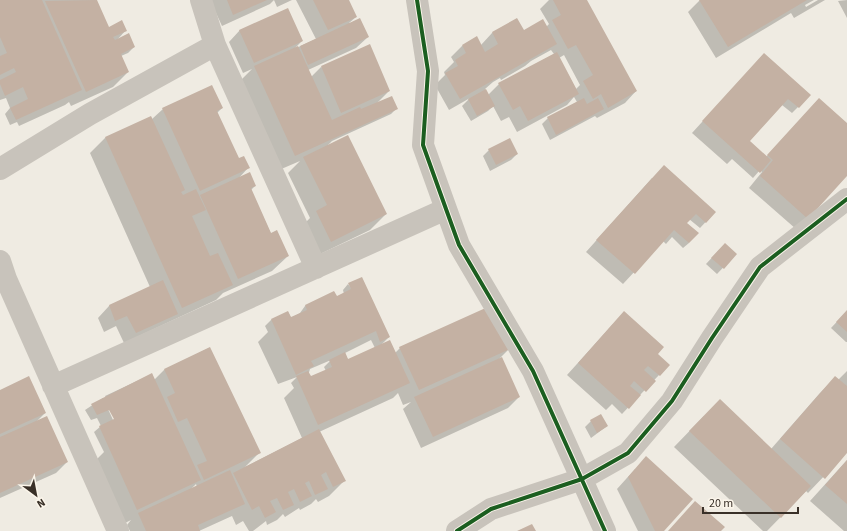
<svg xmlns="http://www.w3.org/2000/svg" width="847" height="531" viewBox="0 0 847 531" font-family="'Source Sans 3',sans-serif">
	<rect width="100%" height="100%" fill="#efebe2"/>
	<path fill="#0003" fill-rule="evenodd" d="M0,0H95L109,29L126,30L117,40L134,47L128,53L121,56L128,72L113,87L71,106L69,102L65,105L19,126L17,122L10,125L5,114L10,108L6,98L0,100Z
		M210,0H274L270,4L222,26Z
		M274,0H292L277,7Z
		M296,0H348L356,17L349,23L368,37L356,48L308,70L311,77L321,67L389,91L377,103L397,108L391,114L332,141L328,145L386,214L370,230L316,256L301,227L310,218L288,173L300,161L279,170L239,82L252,69L243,73L229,42L240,30L302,41L294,49L316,39Z
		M549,0H586L636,91L625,103L597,118L595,116L550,140L542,124L548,118L577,102L574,97L567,105L517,132L509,117L501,121L493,106L488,111L471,121L462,106L470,98L449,110L435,85L445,75L444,72L454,62L451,57L462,46L481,45L492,33L517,19L523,32L546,27L549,24L540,9ZM551,50L554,54L499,84L488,95L485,89L493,82L500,78L501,80L525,66L531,61ZM564,55L580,85L576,89L559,58Z
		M700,0H814L805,5L806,7L818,0H825L794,18L791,13L716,58L688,12Z
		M847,0V18L838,1Z
		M764,54L810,95L792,113L782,105L749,141L766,157L819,99L847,124V174L796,229L749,188L762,172L760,170L753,178L732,159L727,164L692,133Z
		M222,108L217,113L238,159L248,168L238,179L255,186L251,190L271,234L288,256L272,271L223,293L216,300L124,343L116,326L104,332L98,318L109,306L150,287L90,153L105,138L151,117L152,119L163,109Z
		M509,140L517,154L511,160L490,171L483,156L489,150Z
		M652,178L715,212L700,228L689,219L686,223L689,243L683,248L672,237L666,244L663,241L623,284L586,252Z
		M719,250L736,254L717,274L706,264Z
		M348,284L389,337L381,345L395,353L400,348L509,349L498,360L519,397L508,408L421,448L403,409L411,402L403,405L398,393L393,398L319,432L344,481L329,496L318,502L316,499L311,504L300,510L299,508L285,517L283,514L277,520L267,525L266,521L253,531H249L243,521L236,525L232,516L199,531H130L127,525L131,520L121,525L93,463L104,452L94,432L101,426L97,418L91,420L85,410L103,398L113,420H115L105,396L152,374L154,380L164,370L209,348L259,453L245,467L302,438L284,398L294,388L291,383L297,377L278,384L258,342L268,332L265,326L271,320L288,312L291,318L300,313L305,306L334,292L336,297L344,294L343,290ZM371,340L375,348L348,360L345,353ZM331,360L324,367L326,371L307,379L310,369ZM196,484L197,487L190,490Z
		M847,311V342H846L831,328Z
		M613,324L656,355L659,375L622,414L612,404L606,410L567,375Z
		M847,371V452L808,493L806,491L767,531H763L674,447L704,416L771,449L820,393L835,378L838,380Z
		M0,391L45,413L36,422L67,462L56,473L0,498Z
		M591,421L607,426L591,438L585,427Z
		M847,460V531H844L810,501Z
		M635,469L663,531H638L617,489Z"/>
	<path fill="#c4b1a3" d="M0,0H42L82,90L16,120L10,108L28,99L23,87L5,96L0,84V80L16,72L14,68L0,75V56L7,53L0,37Z
		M97,0L109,27L122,20L127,31L113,37L115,40L129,33L135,47L121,54L129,72L86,92L45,1Z
		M227,0H267L233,15Z
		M313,0H349L357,17L328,30Z
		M553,0H587L637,91L608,108L601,94L593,99L583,81L593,75L576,45L568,49L552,20L561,15Z
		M699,0H807L728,47Z
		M288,8L303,41L254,63L239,30Z
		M360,18L369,37L308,65L300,46Z
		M517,18L524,30L543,19L557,44L460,99L445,73L458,66L455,60L466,53L462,45L477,36L485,52L498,44L492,32Z
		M370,44L390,91L341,113L321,66Z
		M298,46L332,120L360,107L361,109L392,96L398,109L295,156L254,66Z
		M557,52L579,94L528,121L520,106L513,110L498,83Z
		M764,53L811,95L799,108L788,99L750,141L771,160L760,173L702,121Z
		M212,85L223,108L217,111L239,158L244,156L250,168L200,191L162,108Z
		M486,89L495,106L477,116L468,99Z
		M584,98L587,104L598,98L604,109L556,135L547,117Z
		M819,98L847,123V176L808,219L760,176L773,160L767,155Z
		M151,116L185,190L181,192L183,195L196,189L206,210L192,216L210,256L218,253L233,285L182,308L105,137Z
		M348,135L387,214L331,242L316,211L327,205L303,157Z
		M510,138L518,154L496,165L488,149Z
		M664,165L716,212L706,223L696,214L687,223L699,233L689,243L674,230L635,274L596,240Z
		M250,172L256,186L251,188L271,233L277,230L289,256L238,279L200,195Z
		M725,243L737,254L724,269L711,258Z
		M362,277L390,337L380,342L376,331L311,361L314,366L296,375L271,319L288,311L291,317L307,310L305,305L334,291L337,296L351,289L348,283Z
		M163,280L178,314L136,333L127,316L115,321L109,305Z
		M490,306L510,349L419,390L399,347Z
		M847,310V332L836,322Z
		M624,311L664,347L658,354L670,365L660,376L648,366L644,370L656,381L646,392L634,381L630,386L641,395L629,409L578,363Z
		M390,340L410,383L318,425L296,376L308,371L311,376L332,367L329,360L345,352L348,359Z
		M210,347L261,453L204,480L197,465L207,461L187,418L178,422L167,397L175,393L164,369Z
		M502,357L520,397L433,437L414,397Z
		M152,373L201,480L137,510L99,426L114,419L109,410L97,415L91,404Z
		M29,376L46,413L0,434V390Z
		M835,376L847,386V453L825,479L780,439Z
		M720,399L811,486L781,518L689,431Z
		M601,414L608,426L597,433L590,420Z
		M47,416L68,462L0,493V437Z
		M319,429L346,481L333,487L326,472L321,475L328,489L315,495L309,481L305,483L312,496L300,502L294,489L288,492L294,505L283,510L277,498L270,501L276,512L265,518L259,506L252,510L233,473Z
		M646,456L693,499L664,531H655L628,477Z
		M847,460V504L825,485Z
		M230,470L245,504L198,525L200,531H146L138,513Z
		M695,501L725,527L721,531H668Z
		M532,524L536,531H517Z"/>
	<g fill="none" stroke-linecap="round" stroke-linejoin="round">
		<path stroke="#c8c3bb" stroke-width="22" d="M201,0L215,45L316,268
			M417,0L428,71L423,145L446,209L459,245L533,371L605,531
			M0,169L90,114L215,45
			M0,261L6,279L118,531
			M53,386L446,209
			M457,531L491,509L582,479L628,453L672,401L712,338L760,267L847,199"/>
		<g stroke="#fbf5ea" stroke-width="6">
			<path id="cycleway" d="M417,0L428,71L423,145L446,209L459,245L533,371L605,531
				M457,531L491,509L582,479L628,453L672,401L712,338L760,267L847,199"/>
		</g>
		<use href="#cycleway" stroke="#1b5e20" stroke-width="4"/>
	</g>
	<g transform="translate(36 495) rotate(148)" stroke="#fbf5ea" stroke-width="3" paint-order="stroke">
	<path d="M0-3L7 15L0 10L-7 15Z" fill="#393028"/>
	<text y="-6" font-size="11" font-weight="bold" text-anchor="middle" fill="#393028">N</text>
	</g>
	<path d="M703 507v6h95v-6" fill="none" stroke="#393028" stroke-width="2"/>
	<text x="709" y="507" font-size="12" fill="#393028" stroke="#fbf5ea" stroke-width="3" paint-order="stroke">20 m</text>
</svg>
